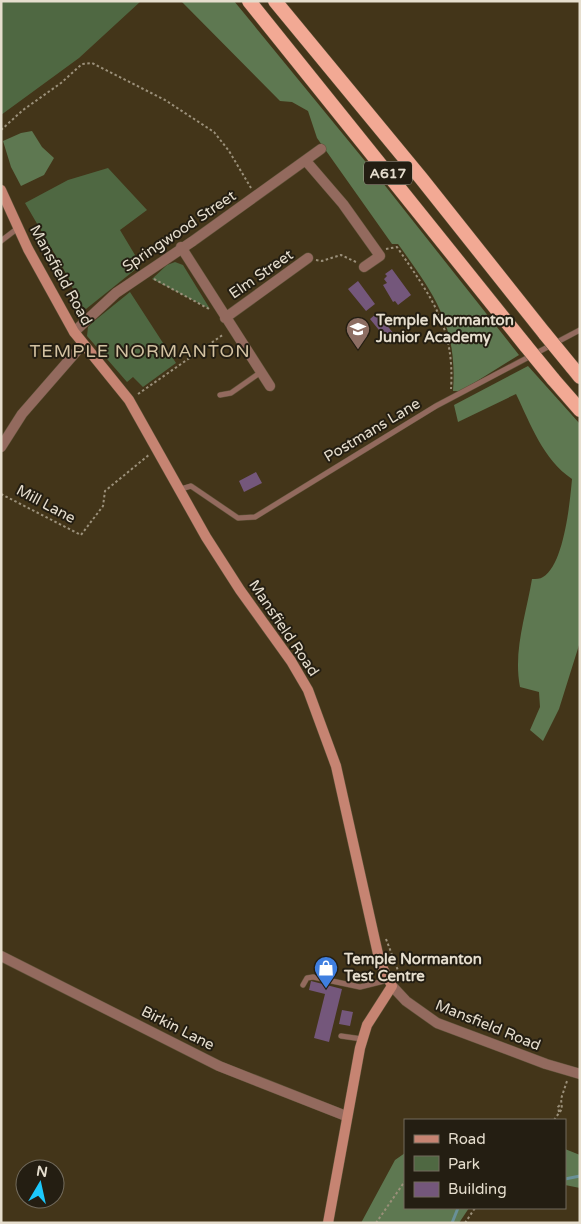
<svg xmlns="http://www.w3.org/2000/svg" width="581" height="1224" viewBox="0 0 581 1224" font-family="'Varela Round',sans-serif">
	<rect width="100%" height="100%" fill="#433519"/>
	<path fill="#4f6842" d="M1,1H141L79,58L1,115Z
		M108,168L147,210L120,230L141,265L86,309L79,304L68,277L25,203L68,180Z
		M175,262L183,265L210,309L152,279L167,265Z
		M130,292L176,363L143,387L133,377L127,382L87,336L88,327L93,322Z"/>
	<path fill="#5e7851" d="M181,1H234L383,183L519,355L461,391H453C458,326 434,294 398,244H392L317,138L308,111L292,102L280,101Z
		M32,131L42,147L54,158L44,175L21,186L11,167L3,141L21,133Z
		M528,366L580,424V642L559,709L543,741L530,730L540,707L539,692L520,687C513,651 526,615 532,579C536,579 540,579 543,577C564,565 570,502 572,479C543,459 531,425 516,394L458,422L454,405Z
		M565,1149L580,1155V1188L565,1185Z
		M405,1153V1208H469L459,1223H361L395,1160Z"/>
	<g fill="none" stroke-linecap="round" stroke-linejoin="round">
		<path stroke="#699097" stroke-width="3" d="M565,1179L580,1176
			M452,1223L458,1208"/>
	</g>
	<path fill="#74577b" d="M392,269L411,295L398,305L395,301L393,302L383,285L387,283L384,279L387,276L385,274Z
		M358,281L375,304L366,311L348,289Z
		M377,313L394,334L387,340L370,319Z
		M256,472L262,483L244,492L239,481Z
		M311,981L342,989L329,1042L314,1038L325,994L309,990Z
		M342,1010L353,1012L350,1026L339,1024Z"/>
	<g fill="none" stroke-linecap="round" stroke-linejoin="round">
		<g stroke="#60533a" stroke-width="6">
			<path id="service" d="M1,241L18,228
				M220,395L231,393L261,372
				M181,489L191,486L238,518L255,517L436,406L580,330
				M303,985L307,978L313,977L360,987L388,980
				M341,1036L362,1039"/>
		</g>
		<g stroke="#60533a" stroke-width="11">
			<path id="minor" d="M306,161L343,204L380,256L364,267
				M181,247L270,386
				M225,318L308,258
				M74,332L116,293L193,241L321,149
				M1,447L22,414L83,344"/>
		</g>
		<g stroke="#60533a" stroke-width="11">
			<path id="tertiary" d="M1,956L219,1066L346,1116
				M392,986L406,1001L437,1023L546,1064L580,1074"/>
		</g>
		<g stroke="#60533a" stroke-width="11">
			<path id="secondary" d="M1,190L28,249L74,332L129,400L206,537L240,590L291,661L308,690L336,766L380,963L392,986L367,1025L360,1048L328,1223"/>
		</g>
		<g stroke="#60533a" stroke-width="15">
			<path id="trunk" d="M249,1L526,346
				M275,1L421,178L545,334
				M572,367L580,377
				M553,379L580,410"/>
		</g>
		<path stroke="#9b907a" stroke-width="2" stroke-dasharray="2.5 2.5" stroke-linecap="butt" d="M1,130L23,110L61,83L82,64L92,63L165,100L214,132L229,151L251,188
			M386,249L397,247C430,296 455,326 451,389
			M316,260L322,261L341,255L356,262
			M154,279L209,309
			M138,394L224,334
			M1,494L81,535L103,506L105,491L150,454
			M386,939L402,981
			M559,1112L558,1107L561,1104
			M554,1120L562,1109L561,1099L567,1081
			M376,1223L405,1181
			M465,1223L475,1208"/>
		<use href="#service" stroke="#936a5e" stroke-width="5"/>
		<use href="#minor" stroke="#936a5e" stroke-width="10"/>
		<use href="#tertiary" stroke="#936a5e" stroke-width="10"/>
		<use href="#secondary" stroke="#c68472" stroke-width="10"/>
		<use href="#trunk" stroke="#f2a994" stroke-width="14"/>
		<g stroke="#60533a" stroke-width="15" stroke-linecap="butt">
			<path id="trunk-bridge" d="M545,334L572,367
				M526,346L553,379"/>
		</g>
		<use href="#trunk-bridge" stroke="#f2a994" stroke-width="14"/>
	</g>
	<defs>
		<g id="school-pin" transform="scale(1.25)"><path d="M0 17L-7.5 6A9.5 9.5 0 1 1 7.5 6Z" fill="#8d6e63" stroke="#241e12"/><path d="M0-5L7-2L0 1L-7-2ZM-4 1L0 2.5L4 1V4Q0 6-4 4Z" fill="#fff"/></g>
		<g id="shop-pin" transform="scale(1.25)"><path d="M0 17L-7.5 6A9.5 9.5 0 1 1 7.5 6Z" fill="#3f7fe0" stroke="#241e12"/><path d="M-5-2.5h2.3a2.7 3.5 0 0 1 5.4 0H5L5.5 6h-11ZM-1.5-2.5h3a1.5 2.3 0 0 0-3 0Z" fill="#fff"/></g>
	</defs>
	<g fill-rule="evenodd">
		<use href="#school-pin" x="358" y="329"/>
		<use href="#shop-pin" x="326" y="968"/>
	</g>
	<g text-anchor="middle" stroke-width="4" stroke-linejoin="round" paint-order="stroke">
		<rect fill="#241e12" stroke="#aca496" stroke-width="1" x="364" y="161.5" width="48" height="23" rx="4"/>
		<g font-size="14" font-weight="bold" fill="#e6dece">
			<text x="388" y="178">A617</text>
		</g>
		<g font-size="15" fill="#e6dece" stroke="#241e12">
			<text transform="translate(179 231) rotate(-34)" y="5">Springwood Street</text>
			<text transform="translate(261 274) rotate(-35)" y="5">Elm Street</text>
			<text transform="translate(61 275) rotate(61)" y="5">Mansfield Road</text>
			<text transform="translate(372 430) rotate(-31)" y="5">Postmans Lane</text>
			<text transform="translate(46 504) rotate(28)" y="5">Mill Lane</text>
			<text transform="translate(284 628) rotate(56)" y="5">Mansfield Road</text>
			<text transform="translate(488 1025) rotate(22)" y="5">Mansfield Road</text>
			<text transform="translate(178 1028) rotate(27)" y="5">Birkin Lane</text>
		</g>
		<g font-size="15" font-weight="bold" fill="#e6dece" stroke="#241e12" text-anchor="start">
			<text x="376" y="325">Temple Normanton<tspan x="376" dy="17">Junior Academy</tspan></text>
			<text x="344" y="964">Temple Normanton<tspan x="344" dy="17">Test Centre</tspan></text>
		</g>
		<g font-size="18" letter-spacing="1" fill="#d3c2a2" stroke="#241e12">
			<text x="140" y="357">TEMPLE NORMANTON</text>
		</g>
	</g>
	<rect width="581" height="1224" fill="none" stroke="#e6dece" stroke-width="5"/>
	<rect x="404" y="1119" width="162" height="90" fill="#241e12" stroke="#726b5d"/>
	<rect x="414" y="1135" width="25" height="8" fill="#c68472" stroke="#726b5d"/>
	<text x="448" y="1144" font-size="15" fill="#e6dece">Road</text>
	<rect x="414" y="1156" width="25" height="15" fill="#4f6842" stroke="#726b5d"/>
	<text x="448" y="1169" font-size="15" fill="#e6dece">Park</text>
	<rect x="414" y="1182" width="25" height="15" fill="#74577b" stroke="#726b5d"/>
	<text x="448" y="1194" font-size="15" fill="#e6dece">Building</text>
	<g transform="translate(40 1184) rotate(9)"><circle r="24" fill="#241e12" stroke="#726b5d"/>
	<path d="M0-4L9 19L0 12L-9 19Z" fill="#1cc9fc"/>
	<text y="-8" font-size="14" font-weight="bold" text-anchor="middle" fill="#e6dece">N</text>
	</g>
</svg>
